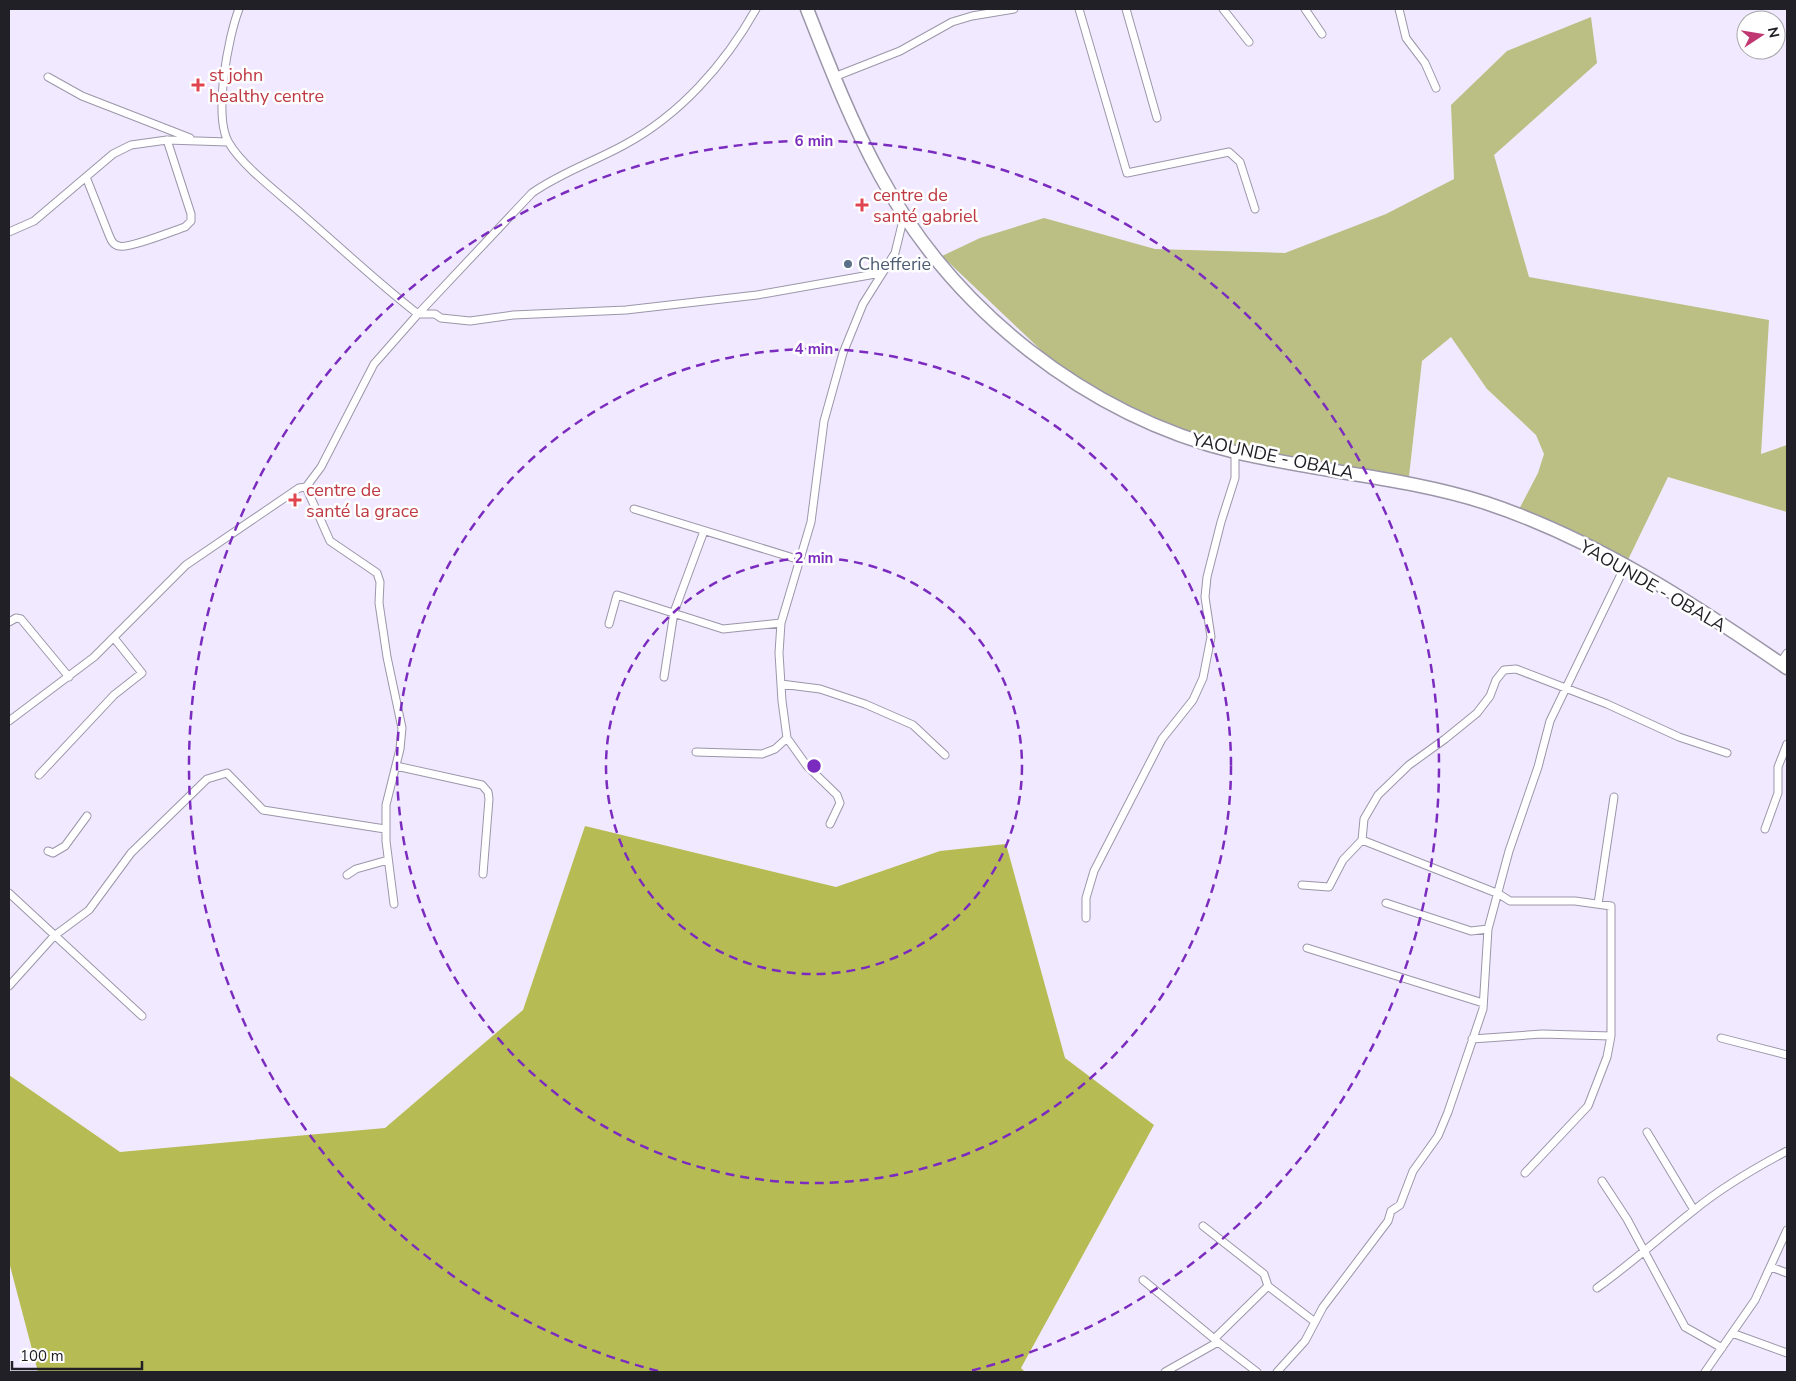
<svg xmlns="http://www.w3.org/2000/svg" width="1796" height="1381" viewBox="0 0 1796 1381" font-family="'Nunito Sans',sans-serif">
	<rect width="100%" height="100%" fill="#f0e9ff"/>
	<path fill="#bbbf83" d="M1591,17L1597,63L1494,155L1529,277L1769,320L1761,454L1787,445V512L1668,477L1625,566L1516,515L1538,473L1544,454L1536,435L1487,389L1451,337L1422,361L1408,485L1195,440L1132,409L1063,371L942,256L980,238L1044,218L1155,249L1285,253L1386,214L1454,179L1451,105L1507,51Z"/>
	<path fill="#b7bb54" d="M585,826L836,887L940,851L1006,844L1065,1058L1154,1125L1021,1368L1025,1372H38L9,1262V1075L120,1152L385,1128L523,1010Z"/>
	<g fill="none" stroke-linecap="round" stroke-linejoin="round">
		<g stroke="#9c96a9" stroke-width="9">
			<path id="street" d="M239,9C228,37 213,117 229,143C242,166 282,196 302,214C341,248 378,283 418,314H435L441,318L470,321L513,315L626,310L757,295L881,273
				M1079,9L1127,173L1229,152L1240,162L1255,209
				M1126,9L1157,118
				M1223,9L1249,42
				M1305,9L1322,34
				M1399,9L1406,38L1425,63L1436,88
				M48,77L82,96L190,138
				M834,77L900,51L952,22L972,16L1014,9
				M86,177L109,235C111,240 113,245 119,246C128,249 173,231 185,227L191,221V214L167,140
				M9,232L34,221L113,154L131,145L167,140L228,142
				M306,487L330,541L377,573L380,582L379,603L387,657L402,728L400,749L386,805V841L394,904
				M634,509L800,560
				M9,622L16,618L21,619L69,677
				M609,624L617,595L723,629L781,623
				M1780,663L1787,653
				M664,677L674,612L704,531
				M781,684L820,689L865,704L913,725L945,755
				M9,721L94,657L186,565L299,488L306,487L321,467L374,364L418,314L532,193C560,173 593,162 624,145C680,115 725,64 756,9
				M696,752L762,754L775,749L787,738
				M396,766L482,785L488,792L489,799L483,874
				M39,775L114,695L142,673L114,638
				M830,824L840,803L837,795L807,766L787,738L782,701L779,653L781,623L811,522L824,421L843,353L863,304L895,253L904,216
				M1765,829L1778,793V767L1787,744
				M1362,840L1499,894L1510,901H1575L1611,906V1036L1607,1057L1588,1106L1525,1173
				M48,851L53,853L65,846L87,816
				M347,875L356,869L388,860
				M1302,885L1329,887L1343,860L1362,840L1364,819L1378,795L1409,765L1445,739L1477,713L1490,696L1496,680L1504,670L1516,669L1607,704L1679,737L1727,753
				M9,893L142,1016
				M1386,903L1471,931L1488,929
				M1598,904L1614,797
				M1086,918V898L1094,871L1162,739L1193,700L1203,678L1211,637L1205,597L1207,577L1221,522L1235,478V452
				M1307,948L1483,1003
				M9,986L54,936L89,910L131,853L207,779L227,773L263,810L385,829
				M1721,1038L1787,1055
				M1472,1039L1542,1034L1611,1036
				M1647,1132L1694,1210
				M1602,1181L1627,1219L1685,1327L1722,1348
				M1203,1226L1264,1274L1268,1286L1315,1322
				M1771,1267L1787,1273
				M1143,1280L1218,1342
				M1597,1288C1632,1263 1660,1237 1693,1211C1722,1187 1755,1168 1787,1151
				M1732,1333L1787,1353
				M1214,1339L1268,1286
				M1165,1372L1218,1342L1257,1372
				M1277,1372L1305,1341L1323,1307L1388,1221L1391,1211L1400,1205L1413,1171L1438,1136L1448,1112L1483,1009L1488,929L1509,851L1538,767L1550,721L1625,566
				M1705,1372L1755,1300L1787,1230"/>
		</g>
		<g stroke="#9c96a9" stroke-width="15">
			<path id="highway" d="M807,9C829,65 851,122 880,175C953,310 1086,415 1235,452C1318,472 1405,477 1486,503C1595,539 1694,604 1787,668"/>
		</g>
		<use href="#street" stroke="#fff" stroke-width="7"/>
		<use href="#highway" stroke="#fff" stroke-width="12"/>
	</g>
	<g fill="none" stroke="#7b2cbf" stroke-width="2.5" stroke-dasharray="9 6">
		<circle cx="814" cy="766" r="208"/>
		<circle cx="814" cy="766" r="417"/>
		<path d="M658 1371A625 625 0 1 1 970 1371"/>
	</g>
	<g fill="#e0444e" stroke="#fff" stroke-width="2">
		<path d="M195.5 77.5h5v5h5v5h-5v5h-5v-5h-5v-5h5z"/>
		<path d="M859.5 197.5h5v5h5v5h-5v5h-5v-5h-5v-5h5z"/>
		<path d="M292.5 492.5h5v5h5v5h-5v5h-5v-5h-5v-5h5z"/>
	</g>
	<circle fill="#5c6f8a" stroke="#fff" stroke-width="2" cx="848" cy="264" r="5"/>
	<g text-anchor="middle" stroke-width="5" stroke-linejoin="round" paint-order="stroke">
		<g font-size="18" fill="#be3a42" stroke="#fff" text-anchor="start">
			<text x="209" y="81">st john<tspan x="209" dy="21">healthy centre</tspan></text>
			<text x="873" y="201">centre de<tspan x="873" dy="21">santé gabriel</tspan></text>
			<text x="306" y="496">centre de<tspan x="306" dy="21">santé la grace</tspan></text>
		</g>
		<g font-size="18" fill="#4e5e75" stroke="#fff" text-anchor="start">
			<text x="858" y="270">Chefferie</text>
		</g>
		<g font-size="18" fill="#222027" stroke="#fff">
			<text transform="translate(1273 456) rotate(12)" y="6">YAOUNDE - OBALA</text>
			<text transform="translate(1653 586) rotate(30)" y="6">YAOUNDE - OBALA</text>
		</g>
	</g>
	<circle cx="814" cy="766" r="8" fill="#7b2cbf" stroke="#fff" stroke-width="2.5"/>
	<g font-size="15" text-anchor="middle" font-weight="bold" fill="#7b2cbf" stroke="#fff" stroke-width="5" stroke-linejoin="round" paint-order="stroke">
		<text x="814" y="146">6 min</text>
		<text x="814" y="354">4 min</text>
		<text x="814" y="563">2 min</text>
	</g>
	<rect width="1796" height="1381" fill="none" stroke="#222027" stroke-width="20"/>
	<g transform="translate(1761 35) rotate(78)"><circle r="24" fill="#ffffff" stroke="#a7a6a9"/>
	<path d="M0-4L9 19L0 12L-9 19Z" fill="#c13771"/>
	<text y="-8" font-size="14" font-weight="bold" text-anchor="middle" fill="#222027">N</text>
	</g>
	<path d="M12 1361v8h130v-8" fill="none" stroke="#222027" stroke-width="2.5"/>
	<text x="20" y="1361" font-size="15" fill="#222027" stroke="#ffffff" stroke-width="4" paint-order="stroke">100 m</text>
</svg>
